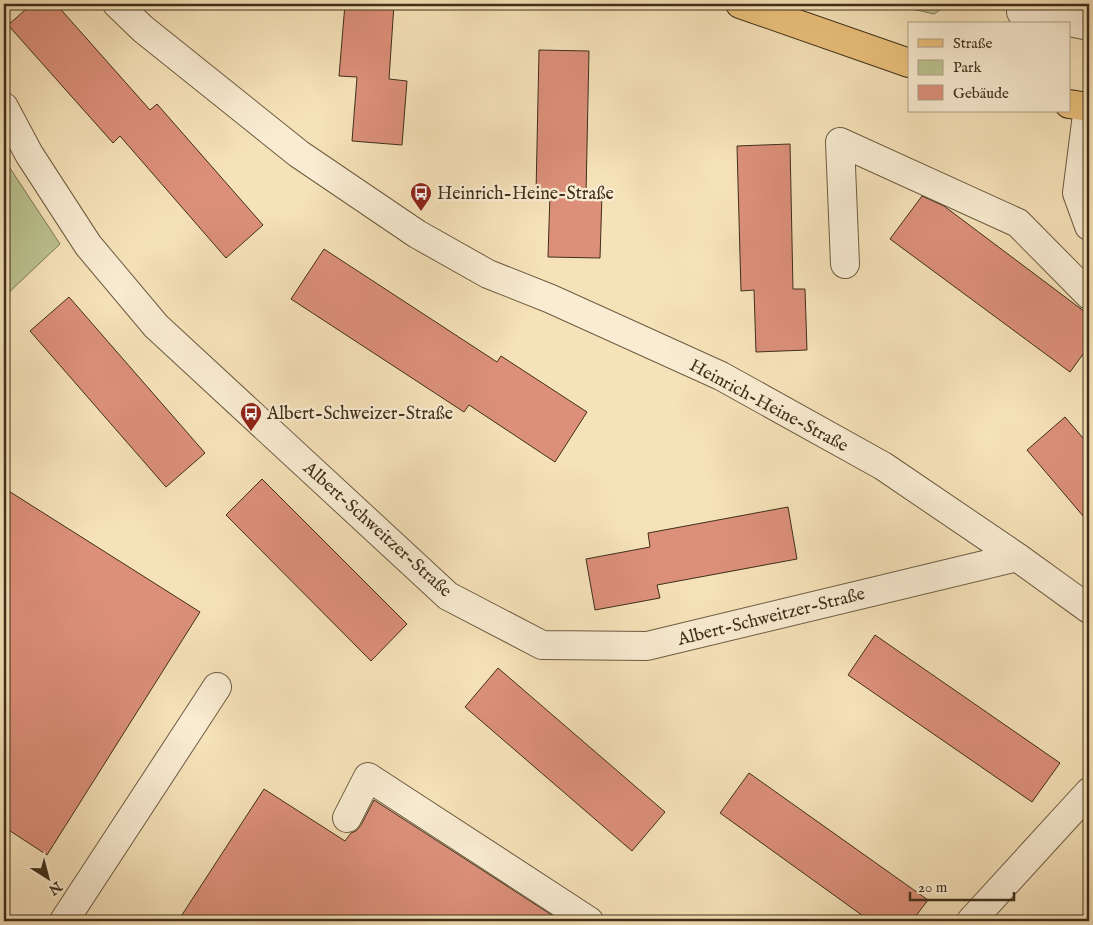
<svg xmlns="http://www.w3.org/2000/svg" width="1093" height="925" viewBox="0 0 1093 925" font-family="'IM FELL English',serif">
	<rect width="100%" height="100%" fill="#f6e2b9"/>
	<filter id="stains"><feTurbulence type="fractalNoise" baseFrequency=".004" numOctaves="4"/><feColorMatrix values="0 0 0 0 .2 0 0 0 0 .09 0 0 0 0 .02 0 0 0 .5 -.17"/></filter>
	<radialGradient id="worn" r=".72"><stop offset=".6" stop-color="#630" stop-opacity="0"/><stop offset="1" stop-color="#630" stop-opacity=".3"/></radialGradient>
	<path fill="#bbc390" stroke="#7d7954" d="M890,4H949L934,14Z
		M4,159L60,244L4,297Z"/>
	<path fill="#dc907a" stroke="#3f2f19" d="M32,4H56L150,110L157,104L263,225L226,258L120,136L113,143L8,25Z
		M345,4H394L389,79L407,81L402,145L352,141L357,77L339,76Z
		M539,50L589,51L586,194H602L600,258L548,257L550,193H536Z
		M790,144L793,289H805L807,350L756,352L754,290L741,291L737,146Z
		M922,196L944,206L1089,315V346L1070,372L890,239Z
		M324,249L497,362L501,356L587,412L555,462L469,405L464,412L291,299Z
		M69,297L205,453L166,487L30,331Z
		M1065,417L1089,445V523L1027,450Z
		M262,479L407,624L371,661L226,515Z
		M4,488L200,612L47,855L4,827Z
		M788,507L797,559L657,585L660,598L595,610L586,559L650,547L648,533Z
		M875,635L1060,763L1032,802L848,675Z
		M498,668L665,812L632,851L465,707Z
		M749,773L928,900L912,921H870L720,813Z
		M264,789L345,841L351,833L356,831L361,825L374,800L561,921H178Z"/>
	<g fill="none" stroke-linecap="round" stroke-linejoin="round">
		<g stroke="#6d5c41" stroke-width="30">
			<path id="minor" d="M117,4L143,29L299,154L417,234L488,274L551,299L721,376L883,466L1017,557L1089,609
				M1021,12L1089,26
				M4,107L29,154L88,245L156,326L448,596L542,645L647,646L1017,557
				M1088,107L1077,193L1089,226
				M845,264L840,142L1018,223L1089,295
				M347,818L368,777L589,921
				M64,921L217,687
				M971,921L1089,792"/>
		</g>
		<g stroke="#3f2f19" stroke-width="30">
			<path id="major" d="M740,4L909,63
				M1069,104L1089,107"/>
		</g>
		<use href="#minor" stroke="#f9ecd2" stroke-width="28"/>
		<use href="#major" stroke="#ebc17c" stroke-width="28"/>
	</g>
	<defs>
		<g id="bus-pin" transform="scale(1.125)"><path d="M0 17L-7.5 6A9.5 9.5 0 1 1 7.5 6Z" fill="#8f2418" stroke="#f9ecd2"/><path d="M-5-6H5V4H4V6H2V4H-2V6H-4V4H-5ZM-3.5-4V0h7V-4ZM-3.5 1.2v1.5H-2V1.2ZM2 1.2v1.5H3.5V1.2Z" fill="#fff"/></g>
	</defs>
	<g fill-rule="evenodd">
		<use href="#bus-pin" x="421" y="193"/>
		<use href="#bus-pin" x="251" y="413"/>
	</g>
	<g text-anchor="middle" stroke-width="4.5" stroke-linejoin="round" paint-order="stroke">
		<g font-size="18" fill="#3f2f19" stroke="#f9ecd2" text-anchor="start">
			<text x="437" y="199">Heinrich-Heine-Straße</text>
			<text x="267" y="419">Albert-Schweizer-Straße</text>
		</g>
		<g font-size="18" fill="#3f2f19" stroke="#f9ecd2">
			<text transform="translate(769 405) rotate(28)" y="6">Heinrich-Heine-Straße</text>
			<text transform="translate(378 529) rotate(42)" y="6">Albert-Schweitzer-Straße</text>
			<text transform="translate(771 616) rotate(-14)" y="6">Albert-Schweitzer-Straße</text>
		</g>
	</g>
	<rect width="1093" height="925" fill="none" stroke="#f6e2b9" stroke-width="20"/>
	<rect x="5" y="5" width="1083" height="915" fill="none" stroke="#3f2f19" stroke-width="2.5"/>
	<rect x="10" y="10" width="1073" height="905" fill="none" stroke="#3f2f19"/>
	<rect x="908" y="22" width="162" height="90" fill="#f9ecd2" stroke="#afa088"/>
	<rect x="918" y="39" width="25" height="8" fill="#ebc17c" stroke="#afa088"/>
	<text x="953" y="48" font-size="15" fill="#3f2f19">Straße</text>
	<rect x="918" y="60" width="25" height="15" fill="#bbc390" stroke="#afa088"/>
	<text x="953" y="72" font-size="15" fill="#3f2f19">Park</text>
	<rect x="918" y="85" width="25" height="15" fill="#dc907a" stroke="#afa088"/>
	<text x="953" y="98" font-size="15" fill="#3f2f19">Gebäude</text>
	<g transform="translate(48 878) rotate(144)" stroke="#f9ecd2" stroke-width="4" paint-order="stroke">
	<path d="M0-4L9 19L0 12L-9 19Z" fill="#3f2f19"/>
	<text y="-8" font-size="14" font-weight="bold" text-anchor="middle" fill="#3f2f19">N</text>
	</g>
	<path d="M910 892v8h104v-8" fill="none" stroke="#3f2f19" stroke-width="2.5"/>
	<text x="918" y="892" font-size="15" fill="#3f2f19" stroke="#f9ecd2" stroke-width="4" paint-order="stroke">20 m</text>
	<rect width="100%" height="100%" filter="url(#stains)"/>
	<rect width="100%" height="100%" fill="url(#worn)"/>
</svg>
